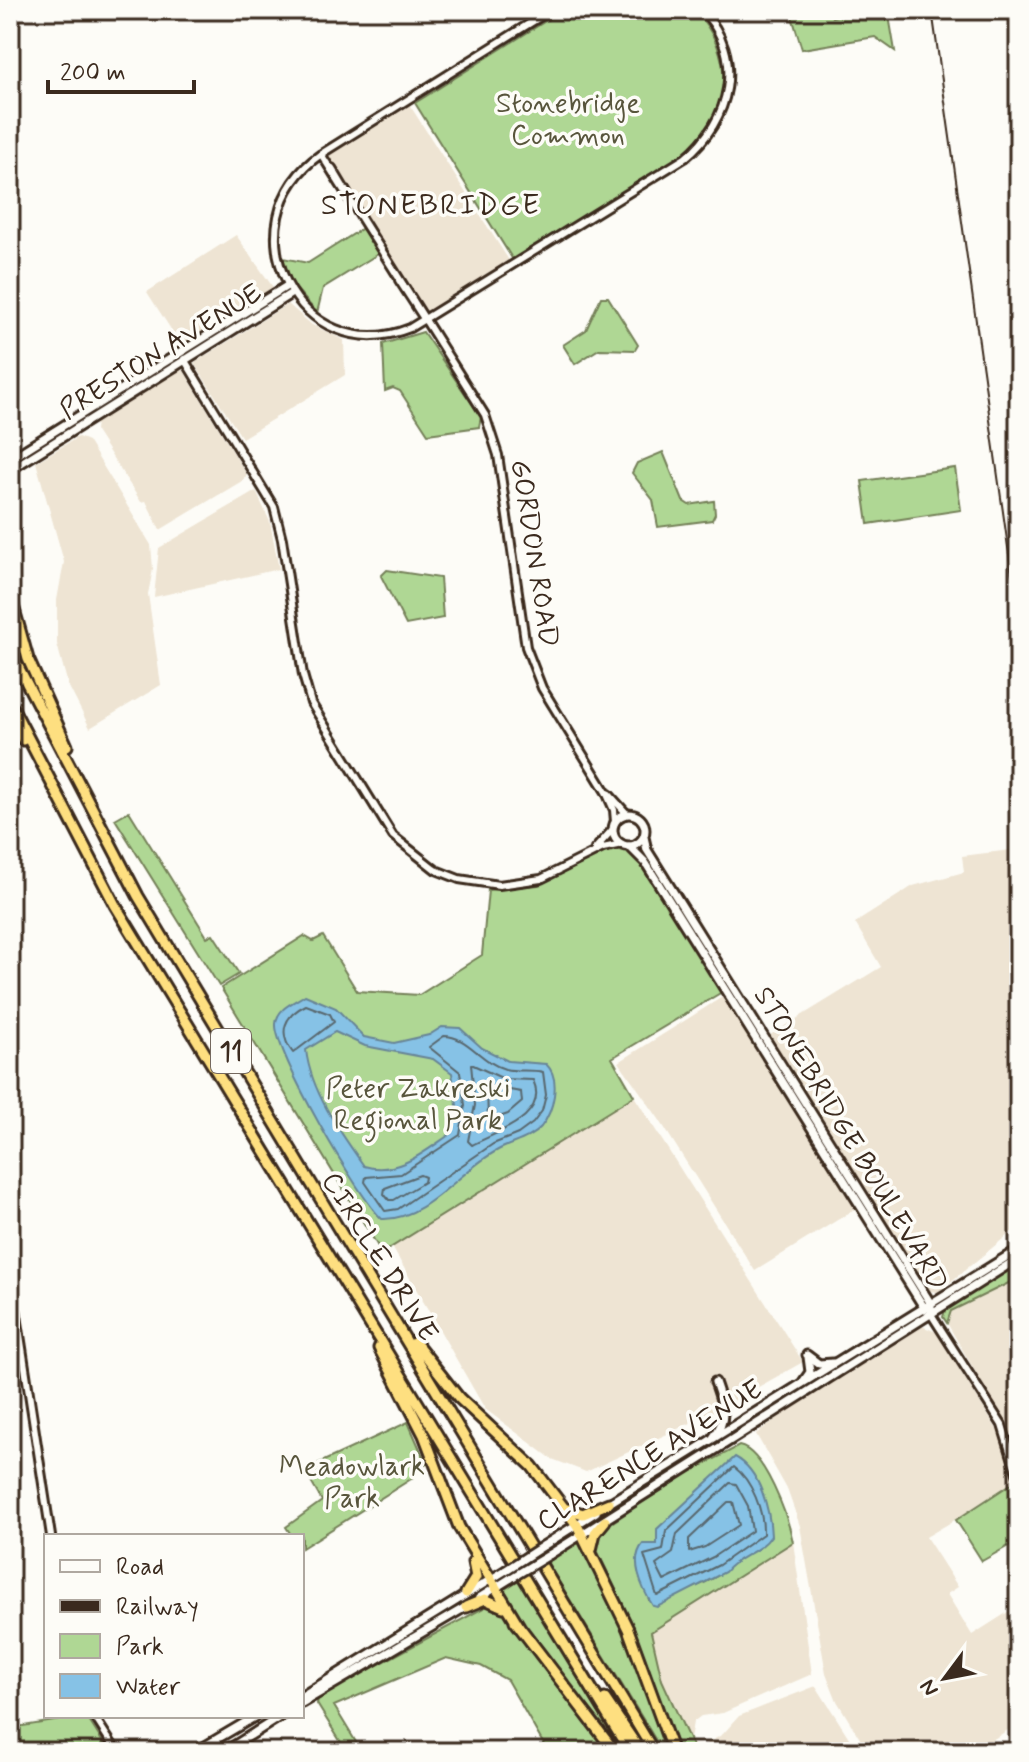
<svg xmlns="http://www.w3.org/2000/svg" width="1029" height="1762" viewBox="0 0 1029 1762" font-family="Mynerve,sans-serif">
	<rect width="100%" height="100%" fill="#fdfcf7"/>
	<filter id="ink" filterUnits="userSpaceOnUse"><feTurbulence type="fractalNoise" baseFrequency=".0125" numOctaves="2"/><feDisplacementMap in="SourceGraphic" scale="16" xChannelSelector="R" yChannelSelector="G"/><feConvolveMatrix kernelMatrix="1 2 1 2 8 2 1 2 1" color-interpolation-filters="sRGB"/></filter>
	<g filter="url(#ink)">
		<path fill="#eee4d3" d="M409,104L510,262L431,311H426L328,158L331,152Z
			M236,235L275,290L187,345H181L147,292Z
			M288,304L312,325L344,340L345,375L242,438L194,363Z
			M177,369L184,371L247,475L242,481L160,530L146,501L141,502L95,430L96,422Z
			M78,437L88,441L151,545L153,569L148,594L161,685L90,728L68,685L57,644V600L64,562L36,462Z
			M256,491L270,522L279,569L154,597L159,548Z
			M1019,849V1226L938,1292L929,1291L770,1035L881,967L855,923L913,886L964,872L962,856Z
			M727,994L860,1206L755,1271L659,1119L619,1062Z
			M634,1096L803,1362L712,1413L586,1472L552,1459L485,1409L392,1247Z
			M1019,1278V1447L947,1323L951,1311Z
			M922,1326L936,1332L998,1431L1009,1458L1014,1482L1009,1488L926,1537L958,1587L947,1594L972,1635L1019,1605V1723L973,1752H868L837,1701L826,1673L800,1526L787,1489L756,1434L815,1390Z
			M793,1542L812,1674L723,1713L701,1716L693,1722L690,1740L695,1745L703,1746L723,1734L739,1716L816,1686L858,1752H695L662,1680L651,1632Z"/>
		<path fill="#afd794" stroke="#758059" stroke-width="2" fill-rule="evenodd" d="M563,10H694C734,50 734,113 691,151C676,164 656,173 639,184C598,210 556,236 515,263L415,103Z
			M790,10H827L832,17L862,10H888L895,51L875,37L802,49Z
			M363,228L378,254L323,288L317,313L292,284L283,258L308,263Z
			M601,297H608L638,345L635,350L599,349L575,364L563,345L586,330Z
			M423,332L481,417L479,427L428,434L400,391L393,388L385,391L383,344Z
			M663,452L683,501L689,505L714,501L715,514L712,520L658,527L653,500L632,473L637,463Z
			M955,468L961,510L868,524L862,481Z
			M387,570L440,578L443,618L406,625L381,576Z
			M129,811L207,937L213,934L239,974L219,986L115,819Z
			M618,846L638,853L644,861L722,992L612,1058L634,1096L382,1253L221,988L304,936L313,941L323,936L357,991L419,995L482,955L488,890L538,885Z
			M1019,1264V1278L951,1311L947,1323L943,1317L945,1310Z
			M408,1422L426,1463L411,1479L302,1548V1536H292L286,1527L322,1501L304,1470Z
			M739,1446C765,1451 788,1518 793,1542L651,1632L662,1680L695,1752H679L633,1625L595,1546L602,1529L688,1473ZM659,1541L731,1564C716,1583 672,1597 649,1600C644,1581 645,1554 659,1541Z
			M1014,1482L1019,1540L982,1561L956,1520Z
			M581,1541L632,1652L668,1752H663L547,1562Z
			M519,1580L605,1723L610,1733L524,1629L502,1591Z
			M487,1606L500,1608L508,1618L611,1752H548L507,1680L481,1666L446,1658L334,1706L362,1752H347L317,1704L318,1697Z
			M86,1716L109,1752H10V1728Z"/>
		<path fill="#86c2e6" stroke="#688596" stroke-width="2" fill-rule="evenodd" d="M305,995L336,1008L364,1037L394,1043L429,1035L442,1027L460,1028L482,1048L508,1061L546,1064C562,1079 553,1112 541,1127C529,1140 513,1142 498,1150C461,1169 426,1221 382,1219C359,1199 274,1052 276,1024C277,1008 293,1003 305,995ZM335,1032L365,1046L433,1059L452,1073L457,1105L452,1133C425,1151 398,1176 364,1166C340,1132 311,1092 306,1050Z
			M735,1457C760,1470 770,1510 771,1536C760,1553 737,1556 725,1572L657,1607L653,1606C642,1589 629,1560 643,1544H657V1529Z"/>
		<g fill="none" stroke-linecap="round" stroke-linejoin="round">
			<path stroke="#59676e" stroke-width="2" d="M306,1005L330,1014L334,1022L293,1053C277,1032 285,1015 306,1005Z
				M444,1036C468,1036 480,1062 505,1069C517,1072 531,1069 543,1072L546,1095L542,1111L533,1123L518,1134L493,1144L398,1209L385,1211L365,1182L366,1177L401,1174L460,1135L465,1105L460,1072L429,1047Z
				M471,1064L504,1079L533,1080C550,1117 496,1132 472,1145L468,1141L475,1105Z
				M487,1086L521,1092L522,1102L508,1114L488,1121Z
				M420,1175L425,1177L424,1182L394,1200H389L384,1194L385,1188Z
				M734,1467C752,1480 764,1512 763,1534L719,1565L657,1596L644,1555L663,1550L666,1531Z
				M730,1483L736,1484L748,1506L752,1531L713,1557L664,1581L656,1565L673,1553L677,1534Z
				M728,1502H733L739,1525L705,1547L689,1552V1539Z"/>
			<g stroke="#3b2a1e" stroke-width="12">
				<path id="tertiary" d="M551,10L321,154C223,223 300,372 410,328L685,158C731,120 746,57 702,10
					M321,154L485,415L498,455L526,647L542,688L606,792L614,810L615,822
					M332,168L347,193
					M399,280L425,320
					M184,359L274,507L282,539L303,675L311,703L393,836L436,870L459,879L499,885L541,879L603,848L622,844
					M609,794L627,814
					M595,849L613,829
					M10,1288L14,1296L51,1536
					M931,1314L1002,1425L1019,1480
					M94,1716L117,1752"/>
			</g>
			<g stroke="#3b2a1e" stroke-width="13">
				<path id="secondary" d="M10,459L287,286
					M10,470L292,293
					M613 830a16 16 0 1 1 32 0a16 16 0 1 1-32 0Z
					M644,837L647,850L931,1304V1314
					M629,846L645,862L925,1309
					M807,1355L819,1364L833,1363
					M803,1382L810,1372L808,1357
					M713,1438C729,1418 723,1405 715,1382
					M606,1505L1019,1249
					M543,1546L596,1512
					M549,1555L1019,1258
					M479,1598L511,1578
					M302,1696L506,1570
					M302,1703L469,1605
					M195,1752L256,1716
					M224,1752L281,1716"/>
			</g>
			<g stroke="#3b2a1e" stroke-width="15">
				<path id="motorway" d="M10,595L28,659L67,746
					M10,651L138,896L654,1752
					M10,703L115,905L630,1752
					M10,719L23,740
					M415,1342L459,1398L532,1466L577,1525L628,1629L673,1752
					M379,1348L424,1435L459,1527L519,1626
					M568,1509L583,1514L609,1503
					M591,1550L595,1533L605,1521
					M466,1593L476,1577L473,1562
					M466,1607L485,1599L503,1607
					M515,1621L615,1752
					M605,1699L641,1752"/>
			</g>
			<use href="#tertiary" stroke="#fdfcf7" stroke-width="6"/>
			<use href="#secondary" stroke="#fdfcf7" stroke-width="7"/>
			<use href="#motorway" stroke="#fedf80" stroke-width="9"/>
			<path stroke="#3b2a1e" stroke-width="2" d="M932,10L1019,625"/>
			<g stroke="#3b2a1e" stroke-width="13" stroke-linecap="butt">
				<path id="secondary-bridge" d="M506,1570L543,1546
					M511,1578L549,1555"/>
			</g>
			<use href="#secondary-bridge" stroke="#fdfcf7" stroke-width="7"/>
		</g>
	</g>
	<g text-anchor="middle" stroke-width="7" stroke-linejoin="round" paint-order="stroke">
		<rect fill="#fdfcf7" stroke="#75695f" stroke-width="2" x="211" y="1029" width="40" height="44" rx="6"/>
		<g font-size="26" font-weight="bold" fill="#3b2a1e">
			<text x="231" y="1060">11</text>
		</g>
		<g font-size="28" fill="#58553c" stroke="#fdfcf7">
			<text x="568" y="112">Stonebridge<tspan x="568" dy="32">Common</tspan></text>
			<text x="418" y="1097">Peter Zakreski<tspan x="418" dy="32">Regional Park</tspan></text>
			<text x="352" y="1475">Meadowlark<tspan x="352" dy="32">Park</tspan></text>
		</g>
		<g font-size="28" fill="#3b2a1e" stroke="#fdfcf7">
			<text transform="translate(160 350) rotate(-32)" y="10">PRESTON AVENUE</text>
			<text transform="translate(536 553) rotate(81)" y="10">GORDON ROAD</text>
			<text transform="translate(852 1138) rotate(59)" y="10">STONEBRIDGE BOULEVARD</text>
			<text transform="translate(381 1256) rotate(58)" y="10">CIRCLE DRIVE</text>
			<text transform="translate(649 1454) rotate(-32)" y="10">CLARENCE AVENUE</text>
		</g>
		<g font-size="30" letter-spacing="2" fill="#3b2a1e" stroke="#fdfcf7">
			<text x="431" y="214">STONEBRIDGE</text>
		</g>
	</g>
	<rect width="1029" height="1762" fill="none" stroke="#fdfcf7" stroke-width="40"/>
	<rect x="20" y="20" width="989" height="1722" fill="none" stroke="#3b2a1e" stroke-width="3" filter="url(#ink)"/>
	<rect x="44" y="1534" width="260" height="184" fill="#fdfcf7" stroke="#afa8a0" stroke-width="2"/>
	<rect x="60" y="1560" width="40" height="12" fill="#fdfcf7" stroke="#afa8a0" stroke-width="2"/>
	<text x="116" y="1574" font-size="24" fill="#3b2a1e">Road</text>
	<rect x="60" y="1600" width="40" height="12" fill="#3b2a1e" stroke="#afa8a0" stroke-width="2"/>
	<text x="116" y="1614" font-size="24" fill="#3b2a1e">Railway</text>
	<rect x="60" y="1634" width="40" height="24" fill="#afd794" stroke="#afa8a0" stroke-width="2"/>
	<text x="116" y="1654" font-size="24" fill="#3b2a1e">Park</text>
	<rect x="60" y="1674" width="40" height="24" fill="#86c2e6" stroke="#afa8a0" stroke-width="2"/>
	<text x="116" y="1694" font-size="24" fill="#3b2a1e">Water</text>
	<g transform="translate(945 1678) rotate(238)" stroke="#fdfcf7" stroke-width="6" paint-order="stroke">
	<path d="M0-6L14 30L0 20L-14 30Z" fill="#3b2a1e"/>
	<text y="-12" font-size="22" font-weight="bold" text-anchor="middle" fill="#3b2a1e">N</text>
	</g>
	<path d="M48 80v12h146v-12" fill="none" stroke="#3b2a1e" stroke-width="4"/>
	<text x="60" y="80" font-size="24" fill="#3b2a1e" stroke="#fdfcf7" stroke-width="6" paint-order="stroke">200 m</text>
</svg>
